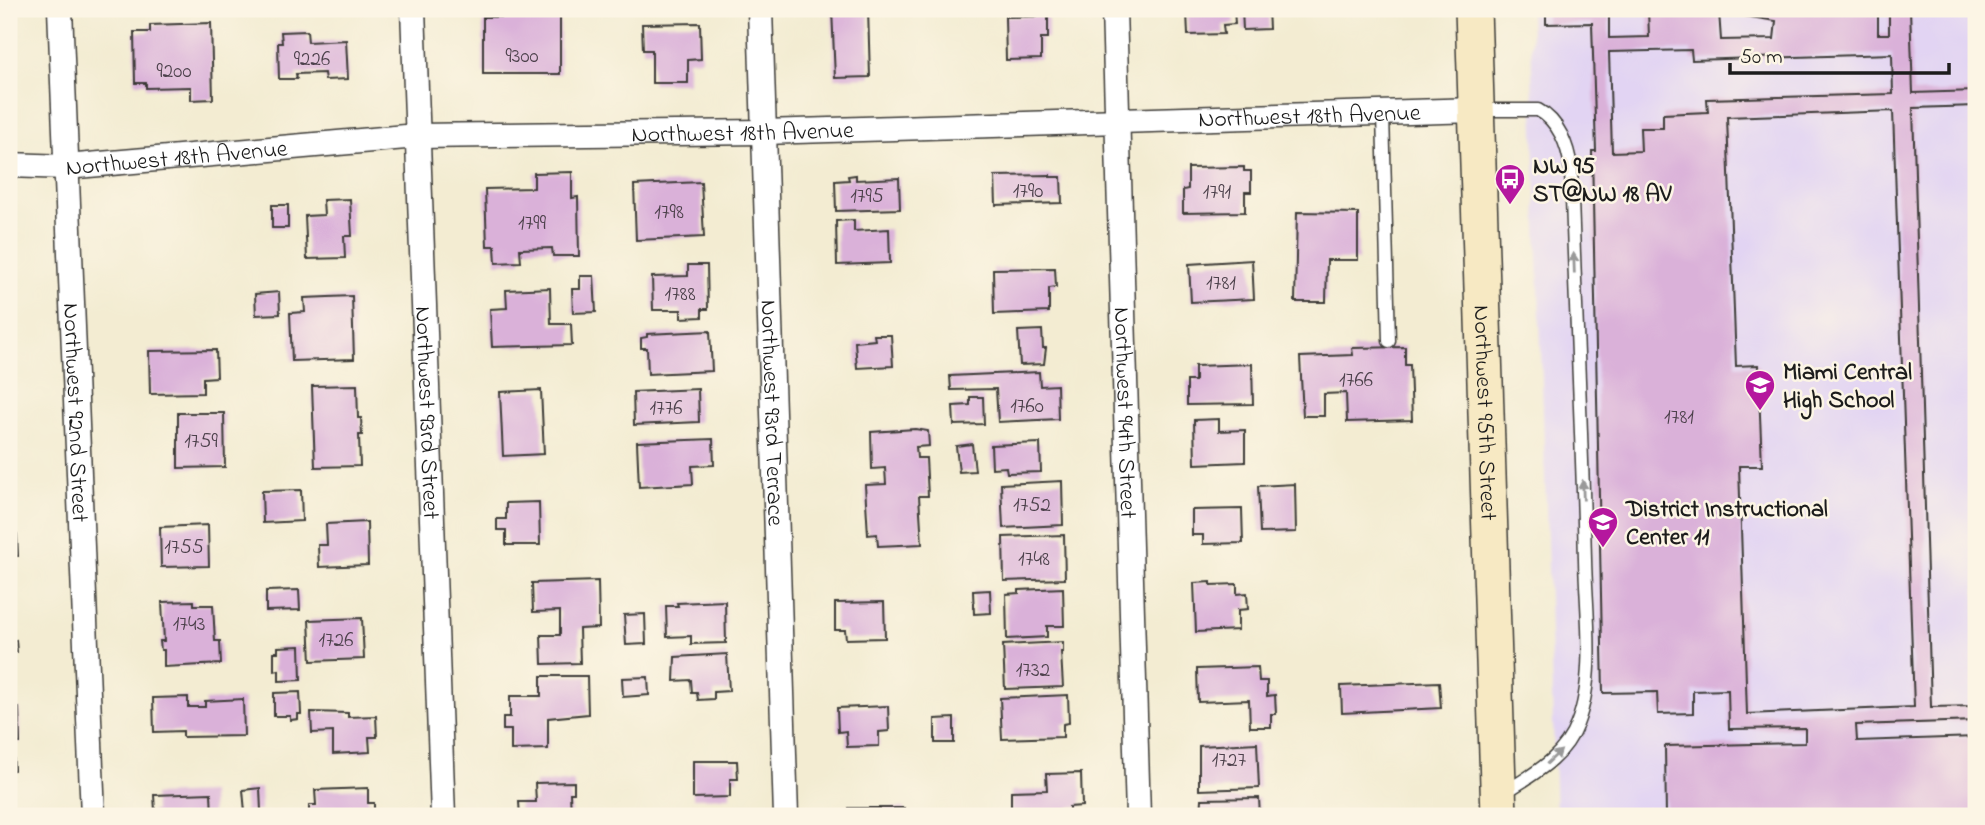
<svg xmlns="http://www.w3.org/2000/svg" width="1985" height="825" viewBox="0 0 1985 825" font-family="'Indie Flower',sans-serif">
	<rect width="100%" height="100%" fill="#fcf5e5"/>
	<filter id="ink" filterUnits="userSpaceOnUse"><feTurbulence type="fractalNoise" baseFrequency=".0143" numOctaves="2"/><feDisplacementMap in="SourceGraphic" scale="14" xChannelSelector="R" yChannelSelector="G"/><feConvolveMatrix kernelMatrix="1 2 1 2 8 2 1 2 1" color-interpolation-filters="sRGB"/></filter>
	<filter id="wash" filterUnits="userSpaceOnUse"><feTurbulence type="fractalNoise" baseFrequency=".00686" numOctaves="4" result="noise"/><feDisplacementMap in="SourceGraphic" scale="28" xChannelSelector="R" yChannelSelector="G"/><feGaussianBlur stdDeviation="1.57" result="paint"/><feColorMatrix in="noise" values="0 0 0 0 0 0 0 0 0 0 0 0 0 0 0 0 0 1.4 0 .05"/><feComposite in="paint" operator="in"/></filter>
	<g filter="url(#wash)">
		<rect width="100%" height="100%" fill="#f3ecd2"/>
		<path fill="#e2d4f3" d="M1530,9H1976V816H1556Z"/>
		<g id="blocks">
			<path fill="#dab1d9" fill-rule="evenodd" d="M832,9H868L870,77L835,78Z
				M1180,9H1234L1235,24L1223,25L1224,34L1188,35L1187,12H1180Z
				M1242,9H1268L1269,29L1243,30Z
				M1609,9V38L1649,37L1648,9H1878V34H1889V9H1910L1913,93L1976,91V106L1913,108L1931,707L1976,706V721L1856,725L1857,741L1976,737V816H1666L1665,746L1805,743V728L1729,729L1728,690L1693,691V713L1658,714L1657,692L1603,693L1592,151H1596L1592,23L1546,24V10ZM1719,12L1776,21L1774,39L1721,40ZM1691,50L1692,60L1892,54L1893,94L1707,99L1708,112L1663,114V128H1640L1641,151L1612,152L1609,52ZM1893,111L1914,707L1747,714L1739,466H1762L1758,365L1736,366L1727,117Z
				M1048,16V38H1041V59L1006,60L1005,17Z
				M483,17H560V74H483Z
				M211,23L213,99L191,100V87L146,88V83H135L134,32H150V25Z
				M700,23L701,59L688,60V83H652V50H643L642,24Z
				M307,31L308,42L346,40L348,79L325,80L324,73L296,74L297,79H279L278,43H282L281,32Z
				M1244,167V171H1251V192H1245V212L1183,213V190L1188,189V168Z
				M572,172V198L578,197L579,256H553L552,248L520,249L521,262L496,263L495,246H487L485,189L534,188V173Z
				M856,175V180L899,178L900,209L836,211L835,181L849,180L848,176Z
				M1050,175V177H1061L1062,203L996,205L995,176Z
				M701,182L704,237L636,240L634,185Z
				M350,199L352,236H344L345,258L307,259L305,216L324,215L323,200Z
				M272,205H288V228H272Z
				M1297,212L1358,213V260H1327L1326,302H1295Z
				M854,220V231L889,229L890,263L837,265L836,221Z
				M9,232H11L13,280L9,281Z
				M1252,260L1254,299L1191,302L1189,264Z
				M688,265H707L708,309H702V317L681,318V310H653L652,277L688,276Z
				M1055,268L1056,287L1049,288V312L994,314L993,269Z
				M580,276H594L596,312L573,313L572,289H580Z
				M550,288L551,324H571L572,345L492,347L490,309L507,308L506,290Z
				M279,292L280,314L256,315L255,294Z
				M352,296L354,359L292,361L290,313L305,312L304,298Z
				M1042,330L1043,348H1046L1044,364L1020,365L1018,331Z
				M710,331L712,371L648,374L647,348H641V338L647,337V334Z
				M874,335H891L893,366L857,368L855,342L875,340Z
				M1405,347V365H1410L1412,420L1347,422L1346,393L1324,394V416H1303L1300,357L1353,355L1352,348Z
				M216,350L217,377L203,378V393L150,394L149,351Z
				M1252,364L1253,404L1187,405V381H1195V366Z
				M1039,372L1040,386L1057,385L1058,419L998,422L996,389L951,390L950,376Z
				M357,385L358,418H361L362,435H359L360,466L315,467L312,386Z
				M698,389L699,422L634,425L633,392Z
				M541,390L544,454L503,456L500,392Z
				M970,397H983L984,424L954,425L953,406L970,405Z
				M9,412H13L14,448H9Z
				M178,413H224L225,467L178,468Z
				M1219,419V431L1245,430V462L1195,464L1194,420Z
				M915,429L928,431L929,446L916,447L917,458H926L928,496H919L922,544L878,546L877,534L868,535L865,485L886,484L885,468L872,469L871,432Z
				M713,439L714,465L692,466L693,484L639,487L637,442Z
				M1040,443L1041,472L1007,473L1006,467L992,468L991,445Z
				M972,444L975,471L959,472L956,446Z
				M1062,481L1063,525L1003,528L1001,484Z
				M1295,484L1296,532L1260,533L1258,486Z
				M301,490L302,521L263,523L262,491Z
				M539,502L540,545H506V530H497V519H506V503Z
				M1242,509L1243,543L1203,544V535H1192V510Z
				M367,522L368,565L319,567L318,545H327L326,524Z
				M208,525L209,566L161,567L160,527Z
				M9,534H17L18,556H9Z
				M1064,535L1065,579L1004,581L1003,537Z
				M598,581L599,628L579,629L580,663L542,664L541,635H560V611L533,612L532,583Z
				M1211,582V585L1237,584V594L1247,593L1248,609L1238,610V630L1196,632L1194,583Z
				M1063,588L1064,626H1047V637L1007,639L1006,594L1019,593V590Z
				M299,590L300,610L266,611V591Z
				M990,590L991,613L974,614L973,591Z
				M194,601V605H213L215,641H220L221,664L164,667V650H161L160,641H164L162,602Z
				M725,601L726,643L691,644V636L667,637L666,606H678L677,603Z
				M884,602L885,638L846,639L845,630H835V603Z
				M645,614L646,644L626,645L624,615Z
				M362,618L364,659L311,661L309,620Z
				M16,640L17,652H9V641Z
				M1063,642V652H1061L1063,687L1005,689L1003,645Z
				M300,646L301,680L279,681V670L274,671V652H278V647Z
				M727,654L729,691L714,692V699L698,700L697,693H692L691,680L674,681L675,657Z
				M1258,667L1259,681H1267V696L1275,695L1276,714H1271V727H1250L1249,700L1198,702L1197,669Z
				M541,676H587L588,714L548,718V749L511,750V730H503V717H510V696H541Z
				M648,677L649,695L623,697L622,678Z
				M1439,682L1441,708L1342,713L1341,686Z
				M300,692L301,714H298V719L290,720V716H274V693Z
				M1068,695L1069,723L1063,724V737L1002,739L1000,698Z
				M188,697V707H205V701L243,699L244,736L183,737V731L154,732L153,698Z
				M888,706L889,731L879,732V746L847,747L846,731L838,732L837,708Z
				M9,708H19L20,743H13L14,770L9,771Z
				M311,712L348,713V717L376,716L377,737H369L370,752L333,754V732L312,733Z
				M954,718V743H935V719Z
				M1257,743L1259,788L1199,790V746Z
				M693,761H737L738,779H730V797L693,798Z
				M1081,773L1082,806L1069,807V816H1011V791L1047,790L1046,774Z
				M574,782V793H570L571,816H520L519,802H536L535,783Z
				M260,788L261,811L245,812L243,790Z
				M368,788V803H374V814H368V816H309V805H316L315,790Z
				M211,793L212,816H152V811H155L154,795Z
				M1259,798L1260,816H1201L1202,799Z
				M849,808H904V816H849Z"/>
		</g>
	</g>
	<g filter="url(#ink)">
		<use href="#blocks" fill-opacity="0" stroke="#3c3b37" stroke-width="2"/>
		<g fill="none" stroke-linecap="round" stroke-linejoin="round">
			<g stroke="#3c3b37" stroke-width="15">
				<path id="service" d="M1477,110H1538C1559,121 1568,146 1571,168C1575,299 1582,430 1585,560C1586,611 1596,676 1577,724C1564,759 1531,775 1501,795
					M1383,114L1389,341"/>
			</g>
			<g stroke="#3c3b37" stroke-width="27">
				<g id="minor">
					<path id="s1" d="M60,9L93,816"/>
					<path id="s2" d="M413,9L443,816"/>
					<path id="s3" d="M760,9L786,816"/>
					<path id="s4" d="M1114,9L1138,816"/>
					<path id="s5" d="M9,165L66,167L417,136L764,132L1476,110"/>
				</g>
			</g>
			<g stroke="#3c3b37" stroke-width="38">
				<g id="secondary">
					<path id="s6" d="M1473,9L1499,816"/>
				</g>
			</g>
			<use href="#service" stroke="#fff" stroke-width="12"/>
			<use href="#minor" stroke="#fff" stroke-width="24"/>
			<use href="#secondary" stroke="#f7e9c3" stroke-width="35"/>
		</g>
		<defs><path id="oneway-solid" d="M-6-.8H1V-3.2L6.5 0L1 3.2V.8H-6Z" transform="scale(1.75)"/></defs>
		<g fill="#999">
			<use href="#oneway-solid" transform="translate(1574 263) rotate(-92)"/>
			<use href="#oneway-solid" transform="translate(1583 490) rotate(-92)"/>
			<use href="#oneway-solid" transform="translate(1554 757) rotate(-43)"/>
		</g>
	</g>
	<defs>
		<g id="bus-pin" transform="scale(1.575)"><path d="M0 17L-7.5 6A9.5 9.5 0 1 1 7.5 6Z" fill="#b5179e" stroke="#fcf5e5"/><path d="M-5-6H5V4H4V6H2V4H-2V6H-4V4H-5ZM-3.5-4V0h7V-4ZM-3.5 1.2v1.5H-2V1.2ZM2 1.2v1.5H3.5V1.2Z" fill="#fff"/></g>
		<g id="school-pin" transform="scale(1.575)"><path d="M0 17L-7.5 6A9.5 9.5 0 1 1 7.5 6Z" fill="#b5179e" stroke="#fcf5e5"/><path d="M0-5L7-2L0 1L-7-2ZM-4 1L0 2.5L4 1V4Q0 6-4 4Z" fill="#fff"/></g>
	</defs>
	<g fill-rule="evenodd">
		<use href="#bus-pin" x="1510" y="179"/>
		<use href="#school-pin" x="1760" y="385"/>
		<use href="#school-pin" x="1603" y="522"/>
	</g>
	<g text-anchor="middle" stroke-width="5" stroke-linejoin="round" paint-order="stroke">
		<g font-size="21" fill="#4c414b">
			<text x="522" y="62">9300</text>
			<text x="312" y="65">9226</text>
			<text x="174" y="77">9200</text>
			<text x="1028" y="197">1790</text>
			<text x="1217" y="198">1791</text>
			<text x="867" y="202">1795</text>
			<text x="669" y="218">1798</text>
			<text x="532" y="229">1799</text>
			<text x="1221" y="289">1781</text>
			<text x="680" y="300">1788</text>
			<text x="1356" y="386">1766</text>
			<text x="1027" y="412">1760</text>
			<text x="666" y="414">1776</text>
			<text x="1679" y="423">1781</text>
			<text x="201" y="447">1759</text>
			<text x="1032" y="511">1752</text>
			<text x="184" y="553">1755</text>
			<text x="1034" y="565">1748</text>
			<text x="189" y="630">1743</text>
			<text x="336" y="646">1726</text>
			<text x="1033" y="676">1732</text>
			<text x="1229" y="766">1727</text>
		</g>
		<g font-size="24" fill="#1c1c1c" stroke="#fcf5e5">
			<text dy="8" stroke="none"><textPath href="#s5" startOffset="1302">Northwest 18th Avenue</textPath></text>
			<text dy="8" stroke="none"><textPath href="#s5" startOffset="735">Northwest 18th Avenue</textPath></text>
			<text dy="8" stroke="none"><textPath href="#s5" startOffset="168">Northwest 18th Avenue</textPath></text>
			<text dy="8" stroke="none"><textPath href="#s1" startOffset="404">Northwest 92nd Street</textPath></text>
			<text dy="8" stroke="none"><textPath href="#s2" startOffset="404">Northwest 93rd Street</textPath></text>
			<text dy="8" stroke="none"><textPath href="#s3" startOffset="404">Northwest 93rd Terrace</textPath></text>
			<text dy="8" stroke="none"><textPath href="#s4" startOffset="404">Northwest 94th Street</textPath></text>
			<text dy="8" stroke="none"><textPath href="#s6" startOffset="404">Northwest 95th Street</textPath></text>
		</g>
		<g font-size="24" font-weight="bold" fill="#1c1c1c" stroke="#fcf5e5" text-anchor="start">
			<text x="1533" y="173">NW 95<tspan x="1533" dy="28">ST@NW 18 AV</tspan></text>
			<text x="1783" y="379">Miami Central<tspan x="1783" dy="28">High School</tspan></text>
			<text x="1626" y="516">District Instructional<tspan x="1626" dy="28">Center 11</tspan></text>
		</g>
	</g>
	<rect width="1985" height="825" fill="none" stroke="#fcf5e5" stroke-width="35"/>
	<path d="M1730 63v10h219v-10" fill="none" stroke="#1c1c1c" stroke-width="3.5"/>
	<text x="1740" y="63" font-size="21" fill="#1c1c1c" stroke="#fcf5e5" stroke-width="5" paint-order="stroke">50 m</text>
</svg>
